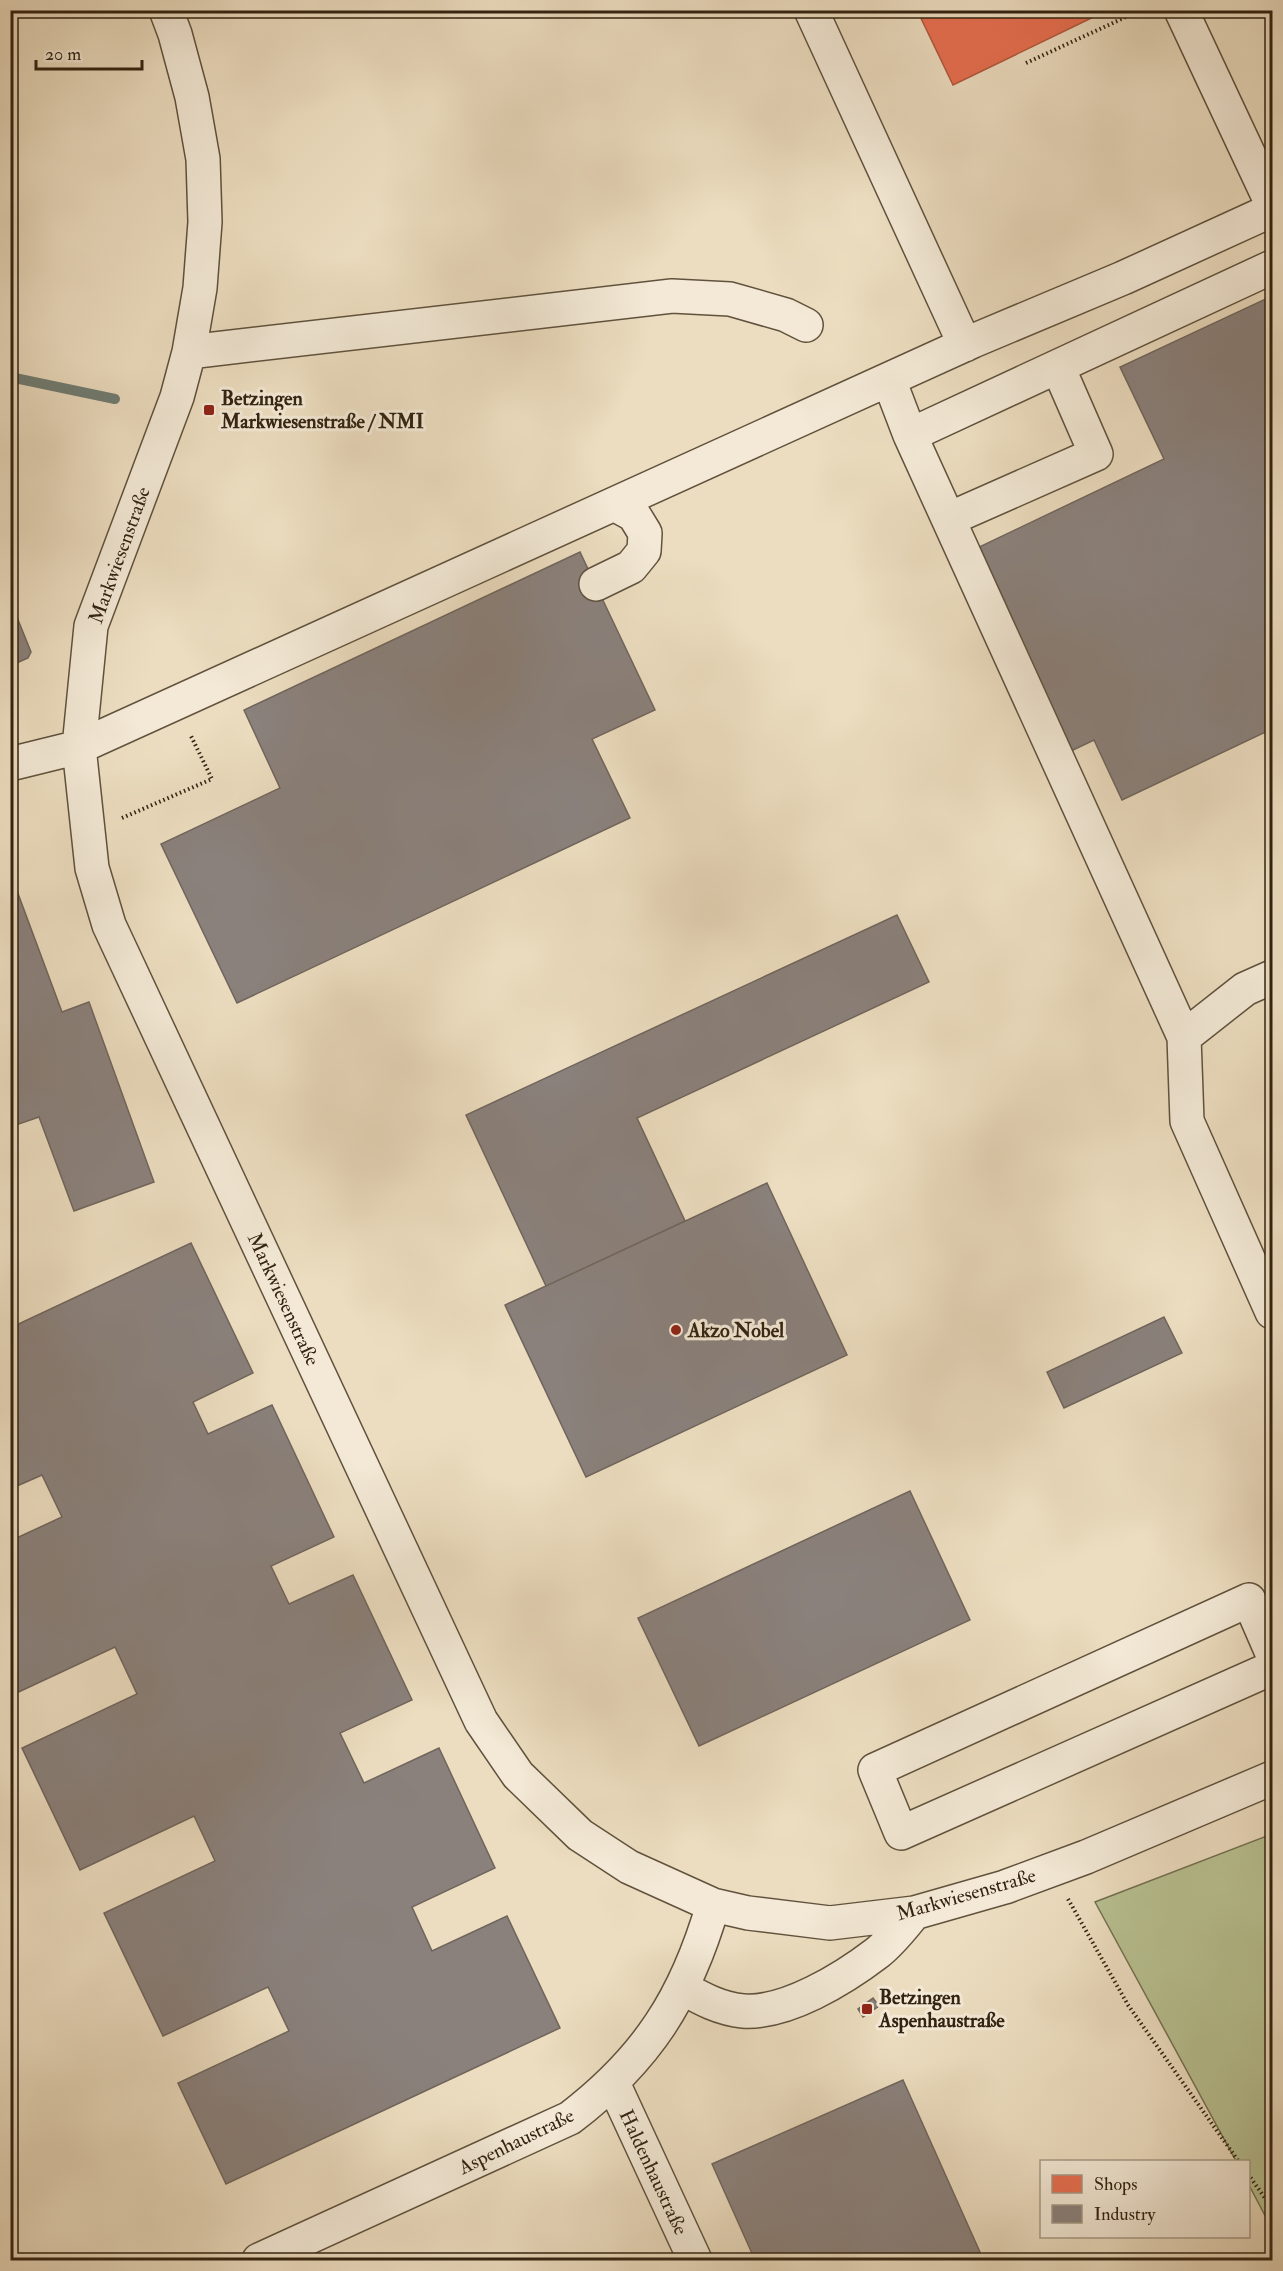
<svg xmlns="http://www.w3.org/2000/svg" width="1283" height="2271" viewBox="0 0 1283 2271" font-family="'IM FELL Double Pica',serif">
	<rect width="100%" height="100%" fill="#ecddc0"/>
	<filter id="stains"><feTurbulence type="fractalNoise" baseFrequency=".00333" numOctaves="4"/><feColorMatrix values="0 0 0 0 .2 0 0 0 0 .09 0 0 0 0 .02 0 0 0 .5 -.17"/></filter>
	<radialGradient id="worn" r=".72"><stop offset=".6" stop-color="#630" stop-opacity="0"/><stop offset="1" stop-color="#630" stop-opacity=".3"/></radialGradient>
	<path fill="#b8c192" stroke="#757252" stroke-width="1.5" d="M1272,1834V2229L1249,2185L1248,2162L1236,2161L1095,1902Z"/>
	<path fill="#e76f51" stroke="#b1583e" stroke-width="1.5" d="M917,10H1108L953,85Z"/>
	<path fill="#8a817c" stroke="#70655c" stroke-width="1.5" d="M1272,296V729L1122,800L1094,740L1071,751L975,549L1164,459L1120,367Z
		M580,552L655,710L592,739L630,818L237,1003L161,844L280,788L244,710Z
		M10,600L31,652L28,658L10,666Z
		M10,872L62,1012L89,1002L154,1182L74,1211L39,1117L10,1127Z
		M897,915L929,982L637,1118L685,1221L546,1286L466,1115Z
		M767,1183L847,1355L586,1477L505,1305Z
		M191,1243L253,1373L193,1402L208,1434L272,1405L334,1537L271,1566L289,1604L353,1575L412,1700L340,1733L364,1783L439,1748L495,1868L412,1907L432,1951L507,1916L560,2028L226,2184L178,2083L289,2031L268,1987L163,2036L104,1913L215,1861L194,1816L80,1870L22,1748L137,1694L115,1647L10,1696V1541L62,1517L42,1475L10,1489V1328Z
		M1164,1317L1182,1353L1064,1408L1047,1372Z
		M910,1491L970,1620L699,1746L638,1618Z
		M873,1998L879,2006L863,2017L858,2009Z
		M903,2080L980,2252L962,2260H755L712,2164Z"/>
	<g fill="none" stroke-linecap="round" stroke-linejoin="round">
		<path stroke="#707e75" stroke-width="10" d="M10,377L115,399"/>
		<g stroke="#60523d" stroke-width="36">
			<path id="minor" d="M166,10L175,34L192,97L203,159L205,222L200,288L189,352L177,397L91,626L79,747L92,868L109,925L481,1721L518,1775L580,1835L629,1867L713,1905L748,1913L830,1923L914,1913L1005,1887L1086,1857L1272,1778
				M811,10L965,345
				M1181,10L1272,204
				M189,352L672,296L730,299L786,315L806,325
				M889,380L910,435
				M949,519L1096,454L1058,367
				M596,584L631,567L644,551L645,533L634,515L614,504
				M10,764L79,747L973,341L1123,278L1272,210
				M1272,977L1245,989L1184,1037L1187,1121L1272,1312
				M1184,1037L910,435L1272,267
				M1272,1653L1249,1600L875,1770L901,1833L1272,1668
				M683,1988C702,1999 721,2009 743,2011C786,2014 843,1979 877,1953C891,1942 903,1927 914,1913
				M613,2083L695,2260
				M259,2260L570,2118C647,2059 686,1998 713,1905"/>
		</g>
		<path stroke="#322311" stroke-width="4" stroke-dasharray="1.5 3" stroke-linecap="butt" d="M1026,63L1141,10
			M122,818L212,779L190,734
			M1068,1899L1128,2005L1239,2162
			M1248,2174L1272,2208"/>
		<use href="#minor" stroke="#f3e9d6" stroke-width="33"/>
	</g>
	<g fill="#8f2418" stroke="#f3e9d6" stroke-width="2">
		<rect x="203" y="404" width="12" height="12" rx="3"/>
		<circle cx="676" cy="1330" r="6"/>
		<rect x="861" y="2003" width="12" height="12" rx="3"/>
	</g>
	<g text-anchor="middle" stroke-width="6" stroke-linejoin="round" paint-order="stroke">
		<g font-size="20" font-weight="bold" fill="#322311" stroke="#f3e9d6" text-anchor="start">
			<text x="221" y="405">Betzingen<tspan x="221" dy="23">Markwiesenstraße / NMI</tspan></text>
			<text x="688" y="1337">Akzo Nobel</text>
			<text x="879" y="2004">Betzingen<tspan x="879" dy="23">Aspenhaustraße</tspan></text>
		</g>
		<g font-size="20" fill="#322311" stroke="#f3e9d6">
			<text transform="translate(119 555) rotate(-70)" y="7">Markwiesenstraße</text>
			<text transform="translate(284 1299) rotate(65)" y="7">Markwiesenstraße</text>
			<text transform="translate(966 1894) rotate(-16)" y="7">Markwiesenstraße</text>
			<text transform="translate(516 2141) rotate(-26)" y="7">Aspenhaustraße</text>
			<text transform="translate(654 2172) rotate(65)" y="7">Haldenhaustraße</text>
		</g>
	</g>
	<rect width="1283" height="2271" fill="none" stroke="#ecddc0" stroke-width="36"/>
	<rect x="12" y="12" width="1259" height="2247" fill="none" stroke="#322311" stroke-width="3"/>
	<rect x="18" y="18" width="1247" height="2235" fill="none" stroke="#322311" stroke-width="1.5"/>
	<rect x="1040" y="2160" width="210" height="78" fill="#f3e9d6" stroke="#a69a87" stroke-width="1.5"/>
	<rect x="1052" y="2175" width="30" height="18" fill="#e76f51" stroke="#a69a87" stroke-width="1.5"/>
	<text x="1094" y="2190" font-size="18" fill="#322311">Shops</text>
	<rect x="1052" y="2205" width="30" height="18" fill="#8a817c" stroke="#a69a87" stroke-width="1.5"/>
	<text x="1094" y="2220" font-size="18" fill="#322311">Industry</text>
	<path d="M36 60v9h106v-9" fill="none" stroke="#322311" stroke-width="3"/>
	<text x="45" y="60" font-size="18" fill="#322311" stroke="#f3e9d6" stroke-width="4.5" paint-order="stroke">20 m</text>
	<rect width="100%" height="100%" filter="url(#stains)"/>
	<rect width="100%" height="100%" fill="url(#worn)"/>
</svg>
